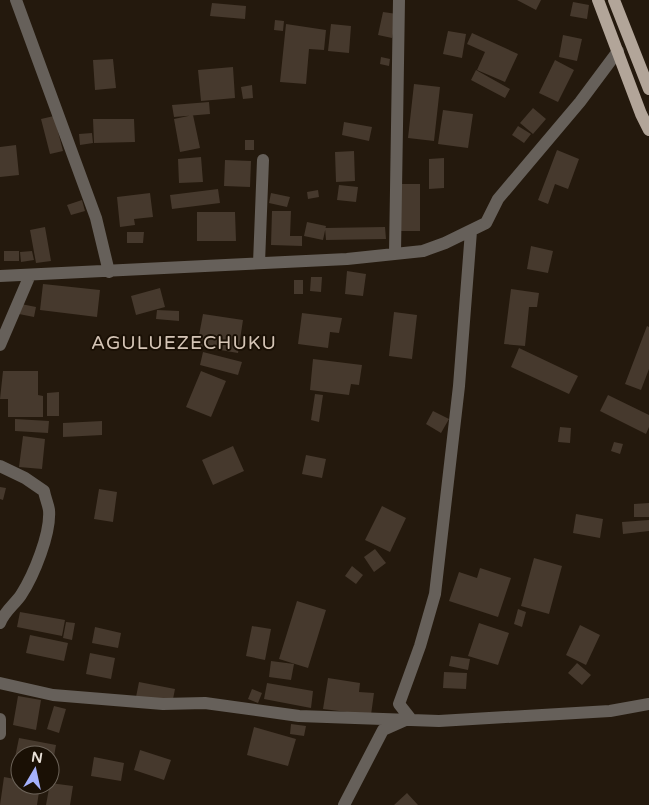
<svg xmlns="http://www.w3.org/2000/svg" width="649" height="805" viewBox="0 0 649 805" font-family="'Varela Round',sans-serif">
	<rect width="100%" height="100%" fill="#24190d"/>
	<path fill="#46392d" d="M517,0H541L536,10Z
		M573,2L589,5L587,19L570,16Z
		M212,3L246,6L245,19L210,16Z
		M383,12L397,14L392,38L378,35Z
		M275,20L284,21L283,31L274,30Z
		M286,24L326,30L324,50L309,49L306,84L280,82Z
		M331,24L351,26L349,53L328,51Z
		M448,31L466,34L462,58L443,54Z
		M472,33L518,54L505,82L477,70L485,52L467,44Z
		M563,35L582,39L577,61L559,57Z
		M381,57L390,59L389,66L380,64Z
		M113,59L116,88L95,90L93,60Z
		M555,60L574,70L558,102L539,93Z
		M233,67L235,98L201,101L198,70Z
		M476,70L510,89L505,98L471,80Z
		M414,84L440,87L434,141L408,138Z
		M252,85L253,98L243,99L241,87Z
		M209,102L210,114L174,117L172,105Z
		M533,108L546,119L533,134L520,123Z
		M443,110L473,114L468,148L438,144Z
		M193,115L200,148L180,152L174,119Z
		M54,116L63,151L50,154L41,119Z
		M93,119H134L135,142L94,143Z
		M344,122L372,127L369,141L342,135Z
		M518,126L531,134L524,143L512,135Z
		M92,133L93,143L80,145L79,134Z
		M245,140H254V150H245Z
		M16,145L19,175L0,177V147Z
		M557,150L579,159L568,189L555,184L548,204L538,200Z
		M354,151L355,181L336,182L335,152Z
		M201,157L203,182L179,183L178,159Z
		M444,158V188L429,189V159Z
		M225,160L251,161L250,187L224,186Z
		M398,184H420V231H399Z
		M339,185L358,187L356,202L337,200Z
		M218,189L220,203L172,209L170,195Z
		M318,190L319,197L308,199L307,192Z
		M150,193L153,217L134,219L135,225L120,227L117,197Z
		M271,193L290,197L287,207L269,203Z
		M82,200L85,211L71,215L67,205Z
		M272,211H291L290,236H302V246L271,245Z
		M197,212H235L236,241H197Z
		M307,222L326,226L323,240L304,236Z
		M45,227L51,261L36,263L30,230Z
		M385,227L386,239L326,240L325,228Z
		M127,232H144L143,243H127Z
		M531,246L553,251L548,273L527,269Z
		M4,251H19V261H4Z
		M32,251L34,260L21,262L20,252Z
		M347,271L366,274L363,296L345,294Z
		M311,277H322L321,292L310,291Z
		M294,280H303V294H294Z
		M43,284L100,290L97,317L40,310Z
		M160,288L165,307L136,315L131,296Z
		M511,289L539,293L537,307H529L525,346L504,344Z
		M21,304L36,307L34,317L19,314Z
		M157,310L179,311V321L156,319Z
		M394,312L417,315L412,359L389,356Z
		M302,313L342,318L339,333L330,332L328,348L298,344Z
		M203,314L243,320L238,353L197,346Z
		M647,326L649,327V369L641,390L625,384Z
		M519,348L578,376L569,394L511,367Z
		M203,352L242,362L238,375L200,365Z
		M313,359L362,365L359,385L351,384L349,395L310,390Z
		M3,371H38V395L43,396V417H8V399H0Z
		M201,371L226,381L211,417L186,407Z
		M59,392V416H47V393Z
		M315,394L323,395L319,422L311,420Z
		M608,395L649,415V427L646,434L600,411Z
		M433,411L449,419L441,433L426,424Z
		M15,419L49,421L48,433L15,431Z
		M102,421V435L63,437V423Z
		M560,427L571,428L570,443L558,442Z
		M23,436L45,439L42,469L19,467Z
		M614,442L623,444L620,454L611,451Z
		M233,446L244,471L213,485L202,460Z
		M306,455L326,459L322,478L302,474Z
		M0,487L6,488L3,500L0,499Z
		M99,489L117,492L113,522L94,519Z
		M649,503V517H634V504Z
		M382,506L406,518L390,552L365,540Z
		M576,514L603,519L600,538L573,533Z
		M649,520V531L623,534L622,522Z
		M375,549L386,563L374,572L364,557Z
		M534,558L562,566L549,614L521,606Z
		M352,566L363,575L356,584L345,576Z
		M480,568L511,578L498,617L449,601L459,572L477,578Z
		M297,601L326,610L308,668L279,659Z
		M518,609L526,612L522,627L514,624Z
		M20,612L65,620L62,636L17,627Z
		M66,622L75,623L72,640L63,638Z
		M479,623L509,633L498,665L468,656Z
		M580,625L600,635L586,665L566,655Z
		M252,626L271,629L265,660L246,656Z
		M95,627L121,633L118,648L92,643Z
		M30,635L68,643L64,661L26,653Z
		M90,653L115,658L111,679L86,674Z
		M451,656L470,659L468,670L449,666Z
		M271,661L294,664L291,680L269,677Z
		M577,663L591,675L582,685L568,673Z
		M444,672L467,673L466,689L443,688Z
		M328,678L360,683L359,692L374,693L371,715L323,709Z
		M139,682L175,689L172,704L136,697Z
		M267,683L313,691L311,708L264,699Z
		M252,689L262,693L258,703L248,699Z
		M18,696L41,700L36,730L13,725Z
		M54,706L66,709L59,733L47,729Z
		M291,724L306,726L304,736L290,734Z
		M254,727L296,739L288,766L247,755Z
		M19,738L56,745L51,774L50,755H20V773L12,772Z
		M140,750L171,760L164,780L134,770Z
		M94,757L124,763L121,781L91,776Z
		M4,777L20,780V785H40L37,805H0Z
		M50,783L73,786L70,805H46Z
		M407,793L418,805H394Z"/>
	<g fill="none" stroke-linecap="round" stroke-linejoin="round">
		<path stroke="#66605a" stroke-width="12" d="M16,0L96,218L109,272
			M395,253L399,0
			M259,263L263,160
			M0,276L347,259L423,251L445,243L486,223L498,199L580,102L618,51
			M0,345L30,275
			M0,466L25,478L44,491C45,497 48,504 49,510C51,533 34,575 21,595C14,605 4,612 0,623
			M0,683L53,695L163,704L205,703L299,716L439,721L610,711L649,704
			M0,719V734
			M344,805L383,730L410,718L399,704L420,646L435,594L459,386L471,231"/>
		<path stroke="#b2a599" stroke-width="12" d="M598,0L641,114L649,130
			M614,0L649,89"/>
	</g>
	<g text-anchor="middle" stroke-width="4" stroke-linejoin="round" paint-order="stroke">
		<g font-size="19" letter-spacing="1" fill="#d5c5b6" stroke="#1a1005">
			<text x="184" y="349">AGULUEZECHUKU</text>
		</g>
	</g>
	<g transform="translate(35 770) rotate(9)"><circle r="24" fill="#1a1005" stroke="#6d645a"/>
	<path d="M0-4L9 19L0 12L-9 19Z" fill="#a5b1fc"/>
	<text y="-8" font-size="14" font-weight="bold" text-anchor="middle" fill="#e9e1d9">N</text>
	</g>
</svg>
